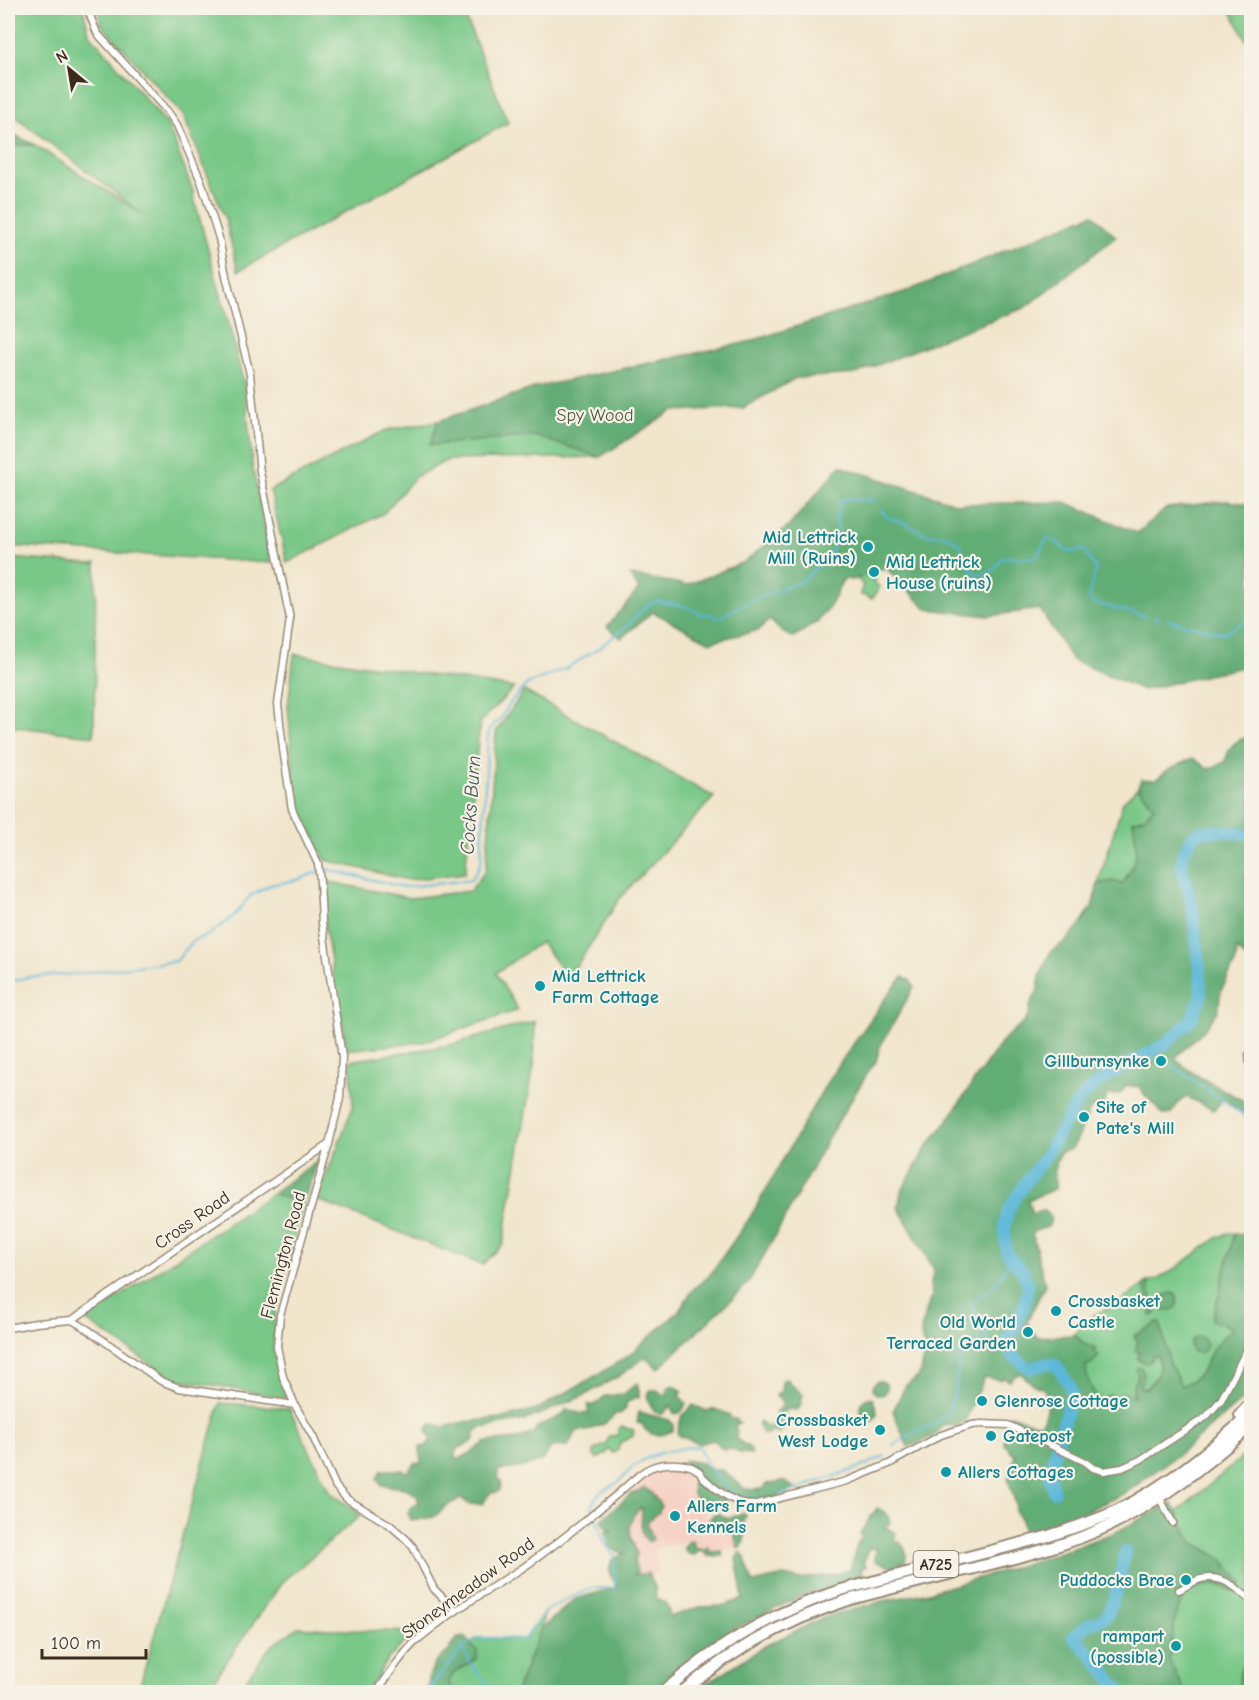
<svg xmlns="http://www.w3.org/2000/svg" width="1259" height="1700" viewBox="0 0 1259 1700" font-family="'Comic Neue',sans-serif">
	<rect width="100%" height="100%" fill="#f7f3e8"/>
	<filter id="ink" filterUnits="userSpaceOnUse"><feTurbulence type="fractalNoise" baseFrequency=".0167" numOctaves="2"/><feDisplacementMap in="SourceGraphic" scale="12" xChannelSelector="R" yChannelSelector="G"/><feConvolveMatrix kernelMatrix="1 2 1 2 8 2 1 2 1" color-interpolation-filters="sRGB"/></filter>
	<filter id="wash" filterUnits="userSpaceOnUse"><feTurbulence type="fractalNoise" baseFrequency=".008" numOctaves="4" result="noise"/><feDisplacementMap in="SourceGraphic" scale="24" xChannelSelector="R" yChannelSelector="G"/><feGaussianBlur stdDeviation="1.35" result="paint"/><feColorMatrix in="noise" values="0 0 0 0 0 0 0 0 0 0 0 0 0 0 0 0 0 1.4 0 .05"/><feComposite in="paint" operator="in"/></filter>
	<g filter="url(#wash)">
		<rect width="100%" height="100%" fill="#f1e5cc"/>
		<path fill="#f6d2c5" d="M662,1470H688L692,1476L693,1494L710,1518L712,1526L718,1531H731L734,1534L738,1548L709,1552L706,1549L694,1548L692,1541L654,1548L659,1574L648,1573L633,1577L636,1572L634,1561L637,1554L631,1537L630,1527L633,1516L639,1509L642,1508V1531L647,1522L659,1512L644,1488L631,1494L641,1480Z"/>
		<path fill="#79c888" stroke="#5a7953" stroke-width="1.5" d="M8,8H83L89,33L168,125L194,194L193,195L230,328L245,389L253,471L272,563L8,546V145H35L144,215L8,111Z
			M97,8H462L508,123L238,271L225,218L183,115L102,25Z
			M1229,8H1251V48Z
			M438,421L431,445L535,436L600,457L448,460L415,477L384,513L287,563L270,490L386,430Z
			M8,558L92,564L96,563L94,736L8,726Z
			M850,566L876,580L874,583L880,587L872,599L860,594L863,585L850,571Z
			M294,654L514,688L480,722L465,873L408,880L326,860L296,809L288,706Z
			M524,691L714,797L620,898L568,979L541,942L496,973L518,1010L423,1042L347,1050L324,922V881L410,898L470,891L486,870L496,732Z
			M1138,787L1154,807L1144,817L1133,821C1138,852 1140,857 1122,884L1113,881L1098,884L1123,802Z
			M535,1021L534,1065L503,1245L482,1265L317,1200L353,1106L350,1061L446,1046Z
			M273,1193L303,1205L276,1311L273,1348L286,1398L172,1378L85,1320Z
			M1228,1233H1235L1212,1320L1234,1328C1227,1334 1218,1340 1214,1348C1201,1370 1207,1374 1181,1386L1169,1362L1161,1326L1158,1322L1139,1342L1136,1347L1140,1352L1138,1358L1157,1354C1162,1373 1158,1375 1146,1389L1139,1387L1142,1381L1138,1376L1133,1386V1398L1128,1393L1114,1400L1100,1401C1093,1392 1083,1378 1086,1365C1088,1360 1093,1353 1096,1348L1086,1345L1074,1334L1091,1316L1119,1303L1146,1283L1158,1279L1172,1271L1217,1238Z
			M220,1403L289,1408L329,1491L361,1515L283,1581L222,1668L207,1692H138Z
			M622,1426L628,1429H632L634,1431L633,1436C626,1441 619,1439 618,1450L614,1453L608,1449L607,1453L597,1459L594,1455V1450L607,1444L609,1436L618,1435V1430Z
			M1251,1450V1692H851L846,1690L842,1692H704L827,1617L1079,1555L1188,1592C1209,1583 1213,1581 1235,1592L1242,1583L1222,1559L1192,1542L1177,1512Z
			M544,1612L541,1629L516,1692H426L465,1646L478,1638L525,1639Z
			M298,1627L348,1630L415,1632L387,1660L367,1692H237L270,1647Z"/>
		<path fill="#62ac74" stroke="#4e6b49" stroke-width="1.5" d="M8,132L35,145H8Z
			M1093,214L1116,237L1024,308L944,338L856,374L796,378L743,408L673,411L600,457L535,436L430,445L438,421L537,387L748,342L910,290Z
			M840,466L958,504L1065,502L1137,533L1167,508L1226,501L1251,504V665L1143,690L1072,660L1040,609L988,616L927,609L886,568L853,580L844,579C837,587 837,597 830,606C826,612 821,615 818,622C808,626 803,633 793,637C778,632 780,628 769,620L759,630L710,642L653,612L621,638L607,627L639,589L630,575L687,585L744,562L789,526Z
			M1251,736V964L1237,949L1236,961L1221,991L1218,1011L1206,1028L1176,1057V1060L1198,1076L1251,1105V1121L1224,1098L1214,1110L1187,1097C1184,1099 1181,1100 1179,1102C1174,1107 1174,1115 1164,1115L1144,1094L1140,1087L1126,1085L1121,1093L1114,1095L1107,1094L1105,1103L1099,1107L1090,1109C1089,1115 1075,1146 1071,1149C1068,1151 1066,1151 1062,1151C1050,1169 1057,1171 1055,1189L1028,1200L1032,1215L1037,1211H1045L1051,1217L1050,1223L1048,1227L1032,1232L1045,1285L1027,1322L1037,1337L1075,1335L1086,1345L1096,1348L1094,1352L1099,1356L1091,1364L1086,1366C1086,1380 1091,1390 1100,1401L1110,1395L1114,1400L1121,1393H1128L1134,1398L1133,1386L1138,1376L1136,1370L1137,1367L1141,1368L1144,1374L1139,1387L1146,1389C1158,1375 1162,1373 1157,1355H1152V1359L1148,1363L1140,1362L1138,1358L1140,1352L1136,1351L1138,1342L1134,1336L1158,1322L1161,1326L1169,1362L1181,1386C1207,1374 1201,1370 1214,1348C1218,1341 1227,1334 1233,1328L1212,1320L1235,1233L1251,1235V1388L1241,1401L1184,1450L1127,1492L1064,1522L1038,1533H1024L1021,1520L1015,1512L1016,1505L1008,1479L1015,1455L1004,1444V1438L1010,1435L1005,1431V1421L1010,1415L1033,1423H1042C1046,1411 1050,1400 1044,1389L1034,1385L1020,1373L1012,1378L1010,1381L1003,1378L1000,1380L985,1377L965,1421L955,1426L943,1425L936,1435L908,1447L893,1411L906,1385L918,1377L921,1372L926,1349C925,1346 922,1343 922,1340C919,1329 927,1306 932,1297L931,1282L934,1270L898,1207L901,1192L928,1145L948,1120L976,1078L1005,1038L1026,1020L1029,1014L1030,1005L1037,992L1041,973L1050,952L1066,941L1079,926L1092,907L1098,884L1113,881L1122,884C1140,857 1138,852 1133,821L1144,817L1154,807L1138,787L1141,779L1155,780L1168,770L1193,758L1208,769L1225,762C1230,744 1234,741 1251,736Z
			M903,977L910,980L914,987L880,1047L876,1062L870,1069L831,1133L773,1240L748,1283L726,1305L658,1369L646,1357L619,1376L583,1396L526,1420L481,1428L473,1433L475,1436L473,1441L457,1449L454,1457L459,1459L469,1454L486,1442L517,1439L533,1433L537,1427L563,1415L567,1409L579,1413L588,1414V1405H595L605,1396L624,1394L637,1383L639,1390V1398L636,1397L626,1403V1409L620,1414L617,1413L606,1423L586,1431L580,1430L575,1433L568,1446L551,1447C549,1450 548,1453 546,1456C537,1467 512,1470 498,1470V1478L501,1481L500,1490L495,1493L491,1492L482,1504H469L461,1498L448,1505L434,1517L412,1521L408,1514L411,1508L418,1503V1497L405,1488L382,1485L377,1478L382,1470C392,1471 402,1468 410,1472V1468L416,1463L421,1464L420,1447L426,1446L431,1440L427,1430L430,1423L443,1427L464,1422L508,1417L539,1408L604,1371L628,1356L678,1312L694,1288L709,1276L749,1219L829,1079L887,996Z
			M318,1160L303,1205L273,1193Z
			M1149,1282V1289L1156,1311V1314L1152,1316L1151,1315L1144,1286L1146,1283Z
			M1172,1293L1177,1296L1178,1304L1176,1308L1167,1311H1164L1160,1304V1301L1166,1295Z
			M1190 1345a8 8 0 1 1 16 0a8 8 0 1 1-16 0Z
			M785,1379L789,1380V1383L803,1394L800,1407L797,1410L790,1409L785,1411L783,1430L778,1434L774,1431L766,1435L761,1432L758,1424L760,1421L769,1428L775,1420L776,1411L780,1409L783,1403L776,1396L781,1391L782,1381Z
			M873 1388a7 7 0 1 1 14 0a7 7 0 1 1-14 0Z
			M672,1385L683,1391L679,1396L686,1403C684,1409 681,1415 674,1414L670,1405C668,1407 667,1411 664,1413C655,1418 648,1401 647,1395L651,1390H657L664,1395L667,1393V1389Z
			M867,1398H872C877,1408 881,1417 869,1422C862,1418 859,1410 861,1403Z
			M693,1405L707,1411C716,1408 721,1411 729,1415L731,1419H736L740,1423L735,1425L737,1432L736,1439L750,1448L752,1454L740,1453L735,1450L726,1448L724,1450L713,1440L700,1444L679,1436L677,1432L682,1416Z
			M639,1412L669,1420L673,1424V1430C662,1437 648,1438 642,1424L637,1423Z
			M684,1460L702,1463C707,1470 713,1471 722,1470C729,1474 739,1487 746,1489C751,1490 757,1489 762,1489L766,1484L777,1483L783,1480L796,1489C781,1495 762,1506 744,1500C737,1498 729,1492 722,1489L718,1491L720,1496L728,1503C718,1509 706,1501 696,1499L693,1494L692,1476Z
			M644,1488L651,1492L661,1506L659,1512L647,1522L653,1540L649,1542C638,1535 642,1519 642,1508L639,1509L633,1516L630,1527L631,1537L637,1554L634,1561L637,1572L634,1575L648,1573L655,1587L656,1599C666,1601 670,1608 669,1617L700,1607L722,1606L743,1599L736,1559L740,1552L744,1555L753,1583L784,1576L798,1579L833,1575L852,1569L851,1566L858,1542L862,1538L860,1533L877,1508C884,1511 889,1515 890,1522L886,1527L896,1533L894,1540C904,1543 908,1552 905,1562L893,1568L875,1561L876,1548H870L864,1561L866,1567L860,1569L864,1575L797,1598L730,1631L665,1681L653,1692H516L541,1629L575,1599L618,1587C610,1576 607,1574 612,1560L625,1553C611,1552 607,1544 606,1530L612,1531L603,1525L602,1519L631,1494Z
			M1172,1503L1192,1542L1222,1559L1242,1583L1235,1592L1221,1585L1204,1584L1186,1593L1176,1613L1169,1660L1185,1692H851L846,1690L842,1692H693L765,1646L822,1618L882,1601L931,1592L1012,1568L1070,1549L1118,1531Z
			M744,1513L746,1516L743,1520C747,1529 746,1540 740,1548H738L734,1534L731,1531C721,1530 711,1531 710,1518L714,1514H720L728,1519Z
			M692,1541L694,1543V1548L706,1549L707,1547L709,1548L710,1552L722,1551L723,1555L718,1557L707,1556L704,1551L700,1550L695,1555L688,1554L684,1548L688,1542Z
			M464,1637L477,1651V1659L454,1673L449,1682L451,1686L449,1692H420L428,1687C430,1667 434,1662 450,1650V1647L458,1638Z
			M1251,1658V1692H1241C1237,1679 1239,1667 1251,1658Z"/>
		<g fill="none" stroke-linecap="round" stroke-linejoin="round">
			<path stroke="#5ab7d8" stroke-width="2" d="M881,510L887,517L907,524L925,534L948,536L961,545L964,560L977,575L987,573L994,569L1001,559L1006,557L1037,558C1050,521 1057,550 1071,552C1074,552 1078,550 1081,549L1085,552L1096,569L1088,598L1093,603L1146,616
				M1154,617L1159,618
				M1167,620L1223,633C1236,628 1236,623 1252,621
				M8,983L28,977L75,974L176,961L194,940L210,934L234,916L250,896L270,885L297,880L325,869L404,887L471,880L481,863L488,736L489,730L502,717L510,703L527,684L567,668L599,648L622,630L647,606L656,601C671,604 690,605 701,615L707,613L719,618L753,599L803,581L819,565L827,558L838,538L839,531L836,522L840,501L845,499L873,500L874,502
				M1152,1052L1237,1110L1252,1122
				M987,1341C988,1325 974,1316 972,1302L994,1287L1011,1259
				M893,1446L915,1431L936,1423L948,1412L955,1394L960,1348C978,1340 980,1338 1000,1344L1007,1340
				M780,1495L864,1466L885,1456
				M463,1647C469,1665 482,1679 494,1692
				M426,1692L465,1646L478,1638L525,1639L544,1612L571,1597L593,1588H615L614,1569L615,1556C602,1544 598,1523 592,1507C599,1485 605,1493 618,1482C624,1477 629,1470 635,1465C655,1451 674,1450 698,1446C709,1471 730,1502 760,1500"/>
			<path stroke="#5ab7d8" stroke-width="12" d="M1054,1492L1050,1481V1469L1072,1393L1070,1386L1056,1365L1047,1363L1030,1369L1014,1357L1007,1347V1340L1015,1328L1019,1316L1024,1307L1028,1285L1023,1271L1007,1254L1005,1239V1222L1010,1207L1028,1179L1045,1157L1077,1103L1091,1088L1106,1077L1167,1043L1191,1020L1201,997L1200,969L1193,911L1182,867L1183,853L1194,835L1200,831H1218L1252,834
				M1121,1692L1090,1653L1073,1637L1090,1623L1099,1621L1108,1614L1118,1587L1125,1552"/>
		</g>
	</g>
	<g filter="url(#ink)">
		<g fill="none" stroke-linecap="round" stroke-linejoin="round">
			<g stroke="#968875" stroke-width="9">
				<path id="minor" d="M87,8L97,33L168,112L177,125L201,181L219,238L226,276L250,374L260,472L290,619L278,704L283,749L292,809L318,864L320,881L322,923L342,1057L340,1098L329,1144L280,1315L277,1346L283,1377L295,1405L313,1437L336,1487L347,1499L390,1525L406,1539L413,1547L434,1589L456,1611
					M1252,1051L1249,1055L1252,1085
					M72,1320L329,1144
					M8,1328L36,1323L72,1320L87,1329L161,1381L179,1388L295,1405
					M1159,1497L1173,1523
					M1179,1590C1186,1587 1193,1581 1201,1579C1222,1574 1238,1588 1252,1602
					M377,1692C388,1675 400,1657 415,1642C448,1613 487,1591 524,1567C551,1548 578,1527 603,1506C610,1500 618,1494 624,1488C639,1476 645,1466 666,1464C675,1463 690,1464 697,1470C700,1471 701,1474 703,1477C716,1490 735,1504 753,1505L847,1481L889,1464L941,1435L972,1425L981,1424L1008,1425L1084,1461L1093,1468L1104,1471L1122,1468L1140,1460L1206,1417L1221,1400L1252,1340"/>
			</g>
			<g stroke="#968875" stroke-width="14">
				<path id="trunk" d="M1240,1415L1252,1402
					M663,1692C717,1645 773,1612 841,1590L1049,1536C1072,1528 1096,1521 1118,1510C1167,1486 1211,1449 1252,1413
					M682,1692C732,1649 789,1619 851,1599C889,1589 928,1579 966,1570C1015,1558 1064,1547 1110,1525C1163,1500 1208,1463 1252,1425"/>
			</g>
			<use href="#minor" stroke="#fff" stroke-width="6"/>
			<use href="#trunk" stroke="#fff" stroke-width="10"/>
		</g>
	</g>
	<g fill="#0f9aa8" stroke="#f7f3e8" stroke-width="2">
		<circle cx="868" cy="547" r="6"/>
		<circle cx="874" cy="572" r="6"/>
		<circle cx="540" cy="986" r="6"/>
		<circle cx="1161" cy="1061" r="6"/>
		<circle cx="1084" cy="1117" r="6"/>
		<circle cx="1056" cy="1311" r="6"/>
		<circle cx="1028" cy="1332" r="6"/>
		<circle cx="982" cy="1401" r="6"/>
		<circle cx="880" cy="1430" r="6"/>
		<circle cx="991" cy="1436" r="6"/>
		<circle cx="946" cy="1472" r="6"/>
		<circle cx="675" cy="1516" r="6"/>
		<circle cx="1186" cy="1580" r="6"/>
		<circle cx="1176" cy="1646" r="6"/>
	</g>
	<g text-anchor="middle" stroke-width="4.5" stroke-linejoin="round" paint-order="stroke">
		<rect fill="#f7f3e8" stroke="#73665b" stroke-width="1.5" x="913.5" y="1551" width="45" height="26" rx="4.5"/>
		<g font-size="16" font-weight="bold" fill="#3b2a1e">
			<text x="936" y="1570">A725</text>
		</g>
		<g font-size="18" fill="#4e593e" stroke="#f7f3e8">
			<text x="595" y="421">Spy Wood</text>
		</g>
		<g font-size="18" font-weight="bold" fill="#0d838f" stroke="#f7f3e8" text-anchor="start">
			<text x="856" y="543" text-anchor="end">Mid Lettrick<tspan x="856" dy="21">Mill (Ruins)</tspan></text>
			<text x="886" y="568">Mid Lettrick<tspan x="886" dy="21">House (ruins)</tspan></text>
			<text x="552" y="982">Mid Lettrick<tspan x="552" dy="21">Farm Cottage</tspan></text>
			<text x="1149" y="1067" text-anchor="end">Gillburnsynke</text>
			<text x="1096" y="1113">Site of<tspan x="1096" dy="21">Pate's Mill</tspan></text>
			<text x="1068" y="1307">Crossbasket<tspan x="1068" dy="21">Castle</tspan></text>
			<text x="1016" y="1328" text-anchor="end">Old World<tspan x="1016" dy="21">Terraced Garden</tspan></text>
			<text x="994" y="1407">Glenrose Cottage</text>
			<text x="868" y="1426" text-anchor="end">Crossbasket<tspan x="868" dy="21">West Lodge</tspan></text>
			<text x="1003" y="1442">Gatepost</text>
			<text x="958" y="1478">Allers Cottages</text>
			<text x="687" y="1512">Allers Farm<tspan x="687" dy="21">Kennels</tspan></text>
			<text x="1174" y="1586" text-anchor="end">Puddocks Brae</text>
			<text x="1164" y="1642" text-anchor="end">rampart<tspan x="1164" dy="21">(possible)</tspan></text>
		</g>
		<g font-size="18" fill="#3b2a1e" stroke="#f7f3e8">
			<text transform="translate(192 1220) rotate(-35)" y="6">Cross Road</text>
			<text transform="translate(283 1255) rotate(-75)" y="6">Flemington Road</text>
			<text transform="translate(468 1588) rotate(-36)" y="6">Stoneymeadow Road</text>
		</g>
		<g font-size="20" font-style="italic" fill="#445456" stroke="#f7f3e8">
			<text transform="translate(470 805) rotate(-86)" y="7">Cocks Burn</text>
		</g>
	</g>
	<rect width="1259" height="1700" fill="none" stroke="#f7f3e8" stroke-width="30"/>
	<g transform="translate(69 69) rotate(330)" stroke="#f7f3e8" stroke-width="4.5" paint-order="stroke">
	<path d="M0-4.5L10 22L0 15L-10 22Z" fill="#3b2a1e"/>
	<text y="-9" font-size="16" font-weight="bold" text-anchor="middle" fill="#3b2a1e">N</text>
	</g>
	<path d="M42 1649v9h104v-9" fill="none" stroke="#3b2a1e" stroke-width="3"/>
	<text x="51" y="1649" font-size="18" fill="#3b2a1e" stroke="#f7f3e8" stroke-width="4.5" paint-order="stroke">100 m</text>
</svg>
